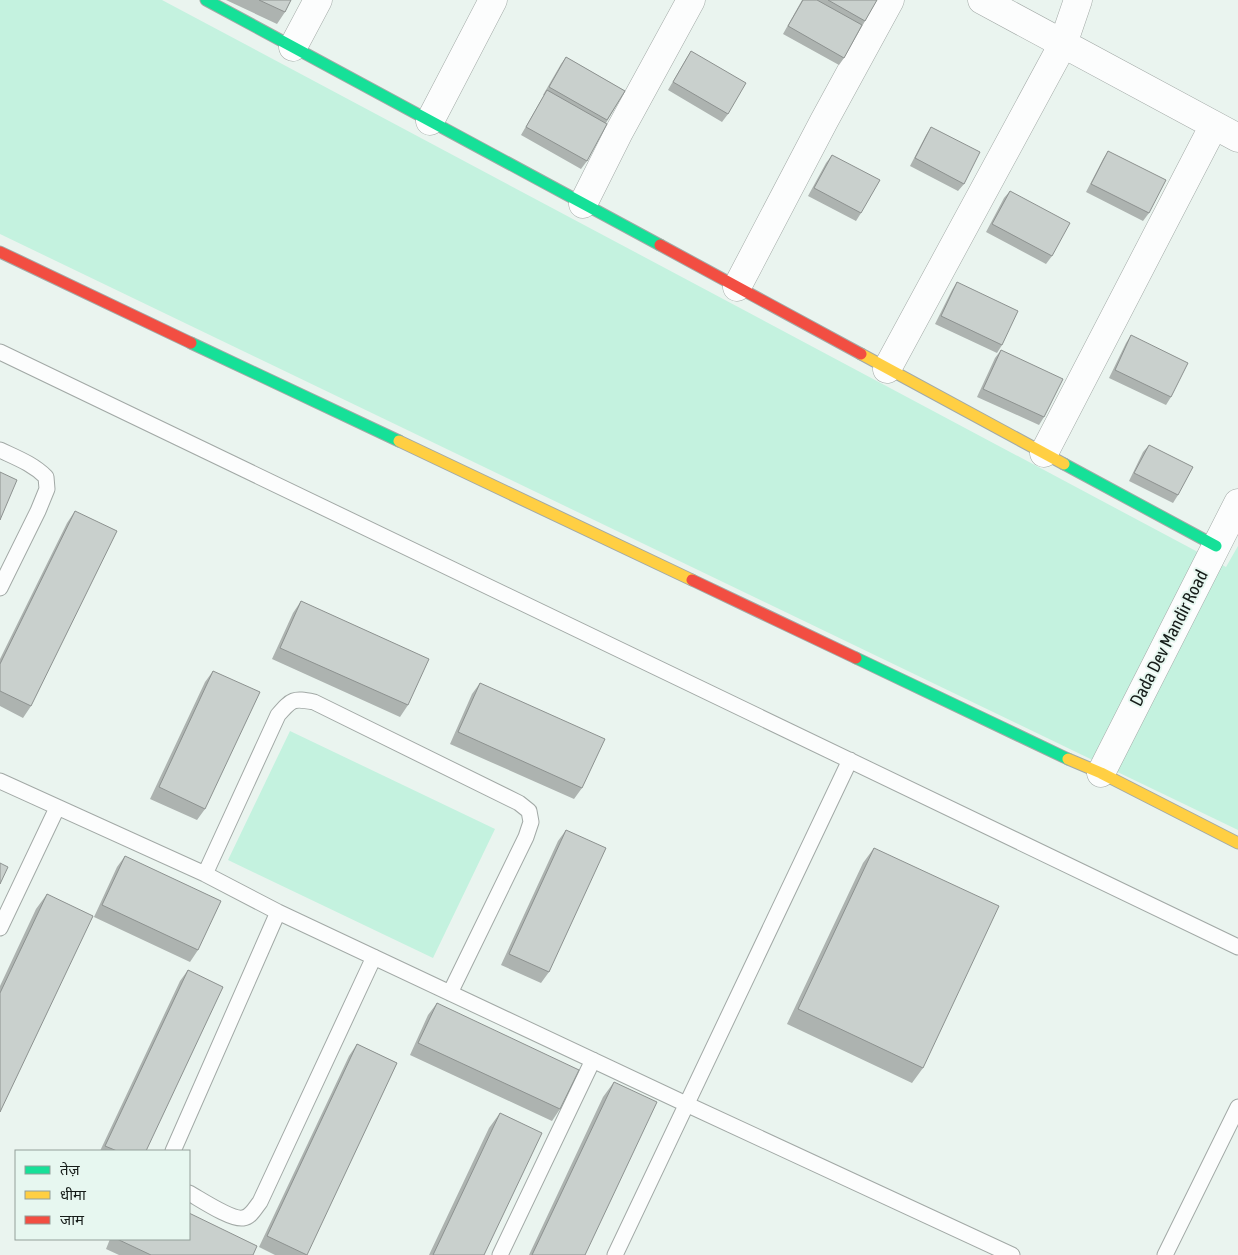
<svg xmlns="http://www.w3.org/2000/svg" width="1238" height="1255" viewBox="0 0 1238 1255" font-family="'Asap Condensed','Noto Sans Devanagari',sans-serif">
	<rect width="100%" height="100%" fill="#eaf4ef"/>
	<path fill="#c4f2df" d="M0,0H162L1226,567L1238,546V830L0,234Z
		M290,731L495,829L433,958L228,860Z"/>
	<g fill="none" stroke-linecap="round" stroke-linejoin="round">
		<g stroke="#a2a9a6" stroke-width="17">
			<path id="lane" d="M0,352L1238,947
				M0,450C17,458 33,464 46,477L47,489L38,511L0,588
				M0,781L205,874L278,912L686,1104L1012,1255
				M205,874L278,715C292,699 293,698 314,702L519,803L529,811L531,822L526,837L450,993
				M0,928L57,808
				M173,1151L278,912
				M189,1193C200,1199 231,1220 243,1218C251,1217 255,1208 260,1202L374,957
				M500,1255L593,1060
				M615,1255L850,760
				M1165,1255L1238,1107"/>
		</g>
		<g stroke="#a2a9a6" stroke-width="29">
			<path id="street" d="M982,0L1238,138
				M293,47L318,0
				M430,121L493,0
				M583,204L619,132L691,0
				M737,287L824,121L890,0
				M887,369L1063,44L1078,0
				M1044,453L1214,125
				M1101,773L1238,503"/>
		</g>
		<g stroke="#a2a9a6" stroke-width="13">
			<path id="fast" d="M206,0L660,245
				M191,343L399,441
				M1064,464L1216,546
				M856,658L1068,759"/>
		</g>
		<g stroke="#a2a9a6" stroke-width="13">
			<path id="slow" d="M861,354L1064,464
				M399,441L692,580
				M1068,759L1101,773L1238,843"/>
		</g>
		<g stroke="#a2a9a6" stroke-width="13">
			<path id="jam" d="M660,245L861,354
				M0,252L191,343
				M692,580L856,658"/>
		</g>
		<use href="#lane" stroke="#fcfdfd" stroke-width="15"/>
		<use href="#street" stroke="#fcfdfd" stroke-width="28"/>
		<use href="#fast" stroke="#16e098" stroke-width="11"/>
		<use href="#slow" stroke="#ffcf43" stroke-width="11"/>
		<use href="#jam" stroke="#f24e42" stroke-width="11"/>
	</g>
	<path fill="#adb3b0" d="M226,0H291L285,12L277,24Z
		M802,0H877L844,58L839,65L783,34Z
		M691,51L728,114L722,122L668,90L686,59Z
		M566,57L625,91L606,123L587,161L581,169L521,135L544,95H543L561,64Z
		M931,127L964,184L958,191L910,166L926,135Z
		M1108,151L1149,213L1143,221L1086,192L1103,159Z
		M832,155L861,213L856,221L808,196L826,163Z
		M1010,191L1052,256L1046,264L986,232L1004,198Z
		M957,282L1002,345L997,353L935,324L952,290Z
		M1131,335L1171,397L1166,405L1109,378L1126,343Z
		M1001,350L1044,417L1039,425L977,397L995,358Z
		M1149,445L1178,495L1173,503L1129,481L1143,452Z
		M75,511L31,706L23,718L0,706V659L67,523Z
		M301,601L408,705L400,717L272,659L293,613Z
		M213,671L205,809L197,820L150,799L205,682Z
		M480,683L582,788L574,799L450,744L472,694Z
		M566,830L549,972L541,983L501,965L558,841Z
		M874,848L923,1068L912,1083L787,1024L863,863Z
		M125,856L198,950L190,962L94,917L117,867Z
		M47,894L0,1112V986L36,909Z
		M188,970L146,1151H100L180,981Z
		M437,1003L560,1109L552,1121L410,1055L428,1015Z
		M357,1044L397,1063L306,1255H275L259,1247L349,1056Z
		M614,1082L585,1255H529L603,1097Z
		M500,1113L484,1255H429L489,1128Z
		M110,1239H189L253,1255H119L106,1249Z"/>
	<path fill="#c9d0cd" stroke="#8d9290" d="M259,0H291L285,12Z
		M803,0H817L862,25L844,58L788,26Z
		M828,0H877L865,21Z
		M691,51L746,83L728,114L673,82Z
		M566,57L625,91L607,120L549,87Z
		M547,90L607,124L587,161L526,127Z
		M931,127L980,152L964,184L915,158Z
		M1108,151L1166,180L1149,213L1091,184Z
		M832,155L880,180L861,213L814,188Z
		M1010,191L1070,223L1052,256L992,224Z
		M957,282L1018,311L1002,345L941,316Z
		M1131,335L1188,363L1171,397L1115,370Z
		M1001,350L1063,379L1044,417L983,389Z
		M1149,445L1193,467L1178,495L1134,473Z
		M0,472L17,480L0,520Z
		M75,511L117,531L31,706L0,691V664Z
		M301,601L429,659L408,705L280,648Z
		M213,671L260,692L205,809L159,787Z
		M480,683L605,739L582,788L458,732Z
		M566,830L606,848L549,972L509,954Z
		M874,848L999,906L923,1068L798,1009Z
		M125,856L221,901L198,950L102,905Z
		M0,863L8,867L0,884Z
		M47,894L93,916L0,1112V993Z
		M188,970L223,987L146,1151H117L105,1146Z
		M437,1003L579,1070L560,1109L418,1043Z
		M357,1044L397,1063L307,1255L267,1236Z
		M614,1082L657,1102L585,1255H532Z
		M500,1113L542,1133L484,1255H433Z
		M189,1213L257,1246L253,1255H151L117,1239H189Z"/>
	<g text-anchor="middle" stroke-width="4" stroke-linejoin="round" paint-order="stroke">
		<g font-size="18" fill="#161c19" stroke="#e7f7f0">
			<text transform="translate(1169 638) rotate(-63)" y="6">Dada Dev Mandir Road</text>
		</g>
	</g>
	<rect x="15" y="1150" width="175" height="90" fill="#e7f7f0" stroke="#939f9a"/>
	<rect x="25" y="1166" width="25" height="8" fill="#16e098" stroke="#939f9a"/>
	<text x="60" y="1175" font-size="15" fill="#161c19">तेज़</text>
	<rect x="25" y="1191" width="25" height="8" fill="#ffcf43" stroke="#939f9a"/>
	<text x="60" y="1200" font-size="15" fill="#161c19">धीमा</text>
	<rect x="25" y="1216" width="25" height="8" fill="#f24e42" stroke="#939f9a"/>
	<text x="60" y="1225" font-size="15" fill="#161c19">जाम</text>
</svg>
